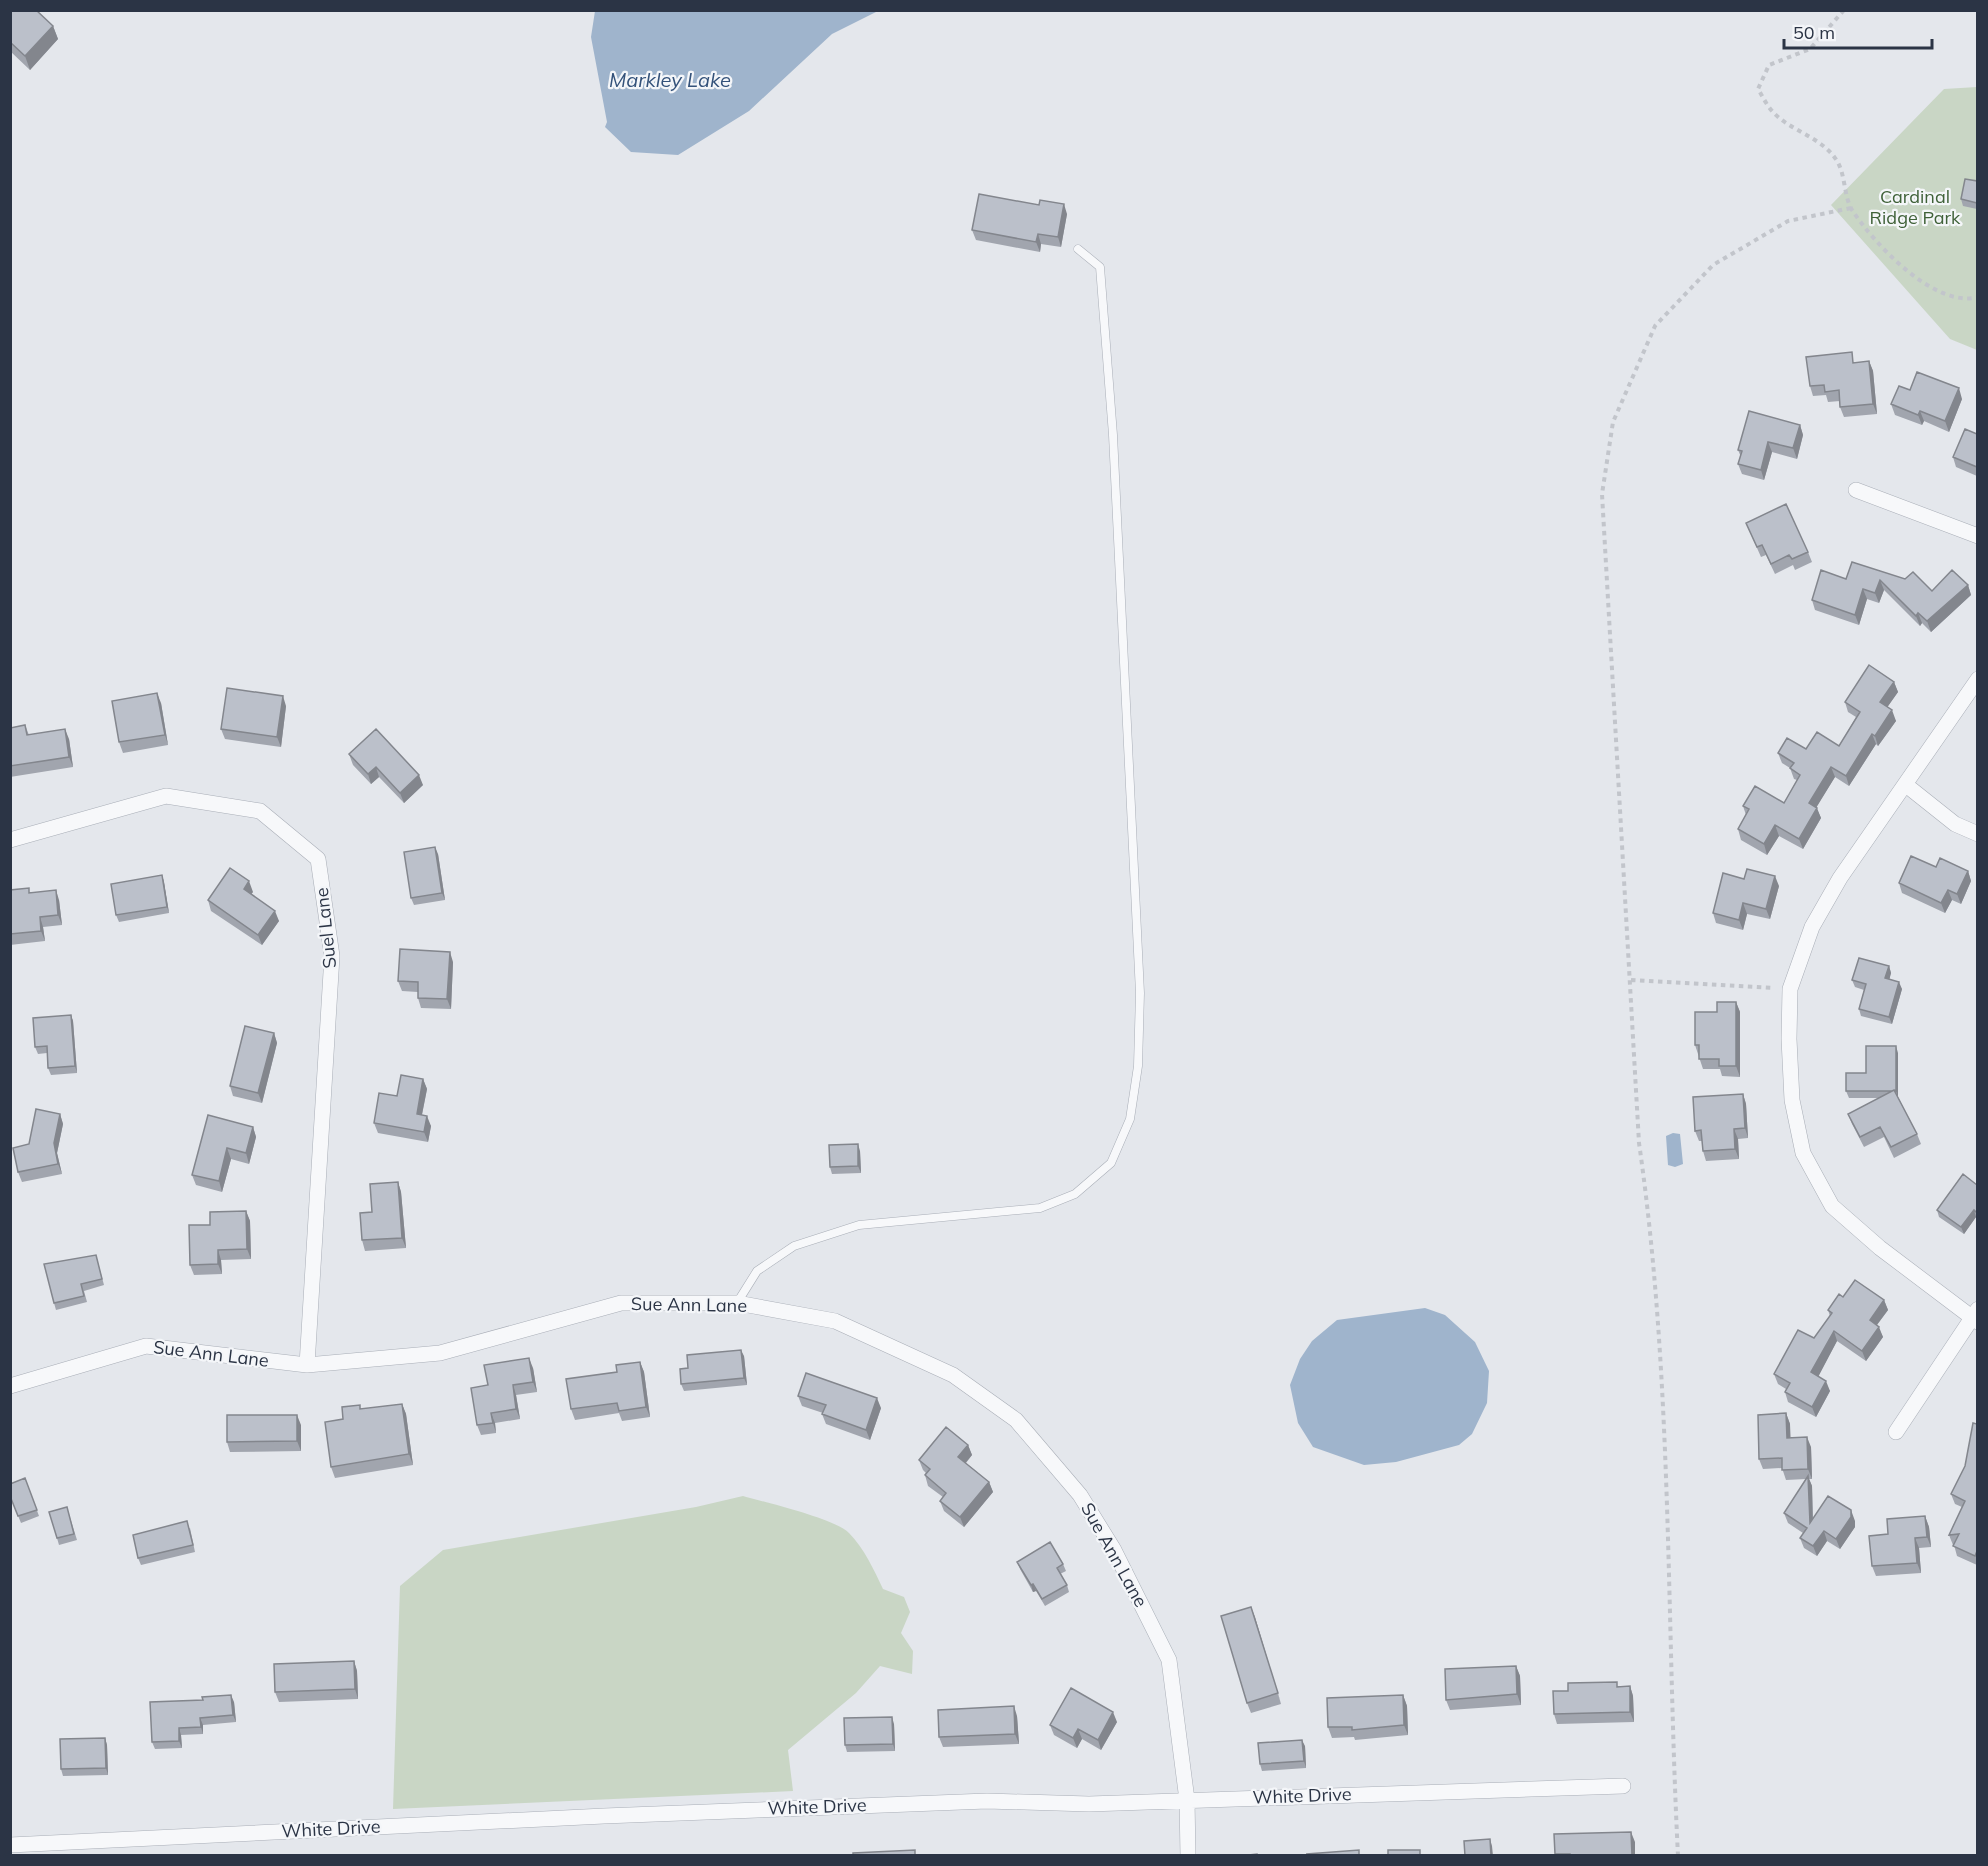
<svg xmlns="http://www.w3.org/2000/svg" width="1988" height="1866" viewBox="0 0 1988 1866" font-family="Mulish,sans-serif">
	<rect width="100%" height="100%" fill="#e4e7ec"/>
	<path fill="#c9d6c5" d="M1977,87V350L1950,339L1831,205L1944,89Z
		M743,1496C764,1502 836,1519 849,1533C864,1548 874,1570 883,1589L904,1597L910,1612L901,1633L913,1651L912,1674L880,1666L856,1693L788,1750L793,1791L393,1809L400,1586L443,1550L696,1507Z"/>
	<path fill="#9fb4cc" d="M595,11V10L878,11L832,34L749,111L678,155L631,152L605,127L607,122L591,37Z
		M1673,1133L1680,1134L1683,1164L1675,1167L1668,1165L1666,1136Z
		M1425,1308L1445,1315L1475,1342L1489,1371L1487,1403L1472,1434L1459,1445L1396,1462L1364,1465L1313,1447L1298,1423L1290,1385L1300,1359L1312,1341L1337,1320Z"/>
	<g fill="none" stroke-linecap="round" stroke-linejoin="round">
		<g stroke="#a9aeb7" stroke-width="9">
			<path id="service" d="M737,1303L757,1271L794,1246L859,1225L1040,1208L1075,1194L1111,1163L1130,1119L1138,1066L1140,993L1113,435L1100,267L1078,249"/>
		</g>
		<g stroke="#a9aeb7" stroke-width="16">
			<path id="minor" d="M1856,490L1978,536
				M1978,679L1840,878L1812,927L1790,989L1789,1039L1792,1100L1803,1153L1832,1206L1880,1248L1978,1322
				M1906,785L1955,824L1978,834
				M10,840L166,796L260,811L318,859L332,956L307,1365
				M10,1386L146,1346L307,1365L440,1353L621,1303H737L835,1321L953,1375L1016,1420L1080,1495L1114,1550L1169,1660L1187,1800L1188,1856
				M1896,1432L1978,1309
				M10,1845L604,1816L987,1801L1089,1804L1623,1786"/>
		</g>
		<path stroke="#c2c5cb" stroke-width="4" stroke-dasharray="4.5 4.5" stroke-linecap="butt" d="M1844,10L1810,49L1769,65L1758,89C1763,97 1767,106 1773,112C1789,130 1819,136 1835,158C1846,172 1843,195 1852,210C1873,242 1934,309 1978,297
			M1631,980L1774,988
			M1678,1856C1666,1618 1673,1379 1639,1143L1602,494L1613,422L1655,326L1713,265L1788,221L1851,208"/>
		<use href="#service" stroke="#f7f8fa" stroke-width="8"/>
		<use href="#minor" stroke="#f7f8fa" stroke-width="15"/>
	</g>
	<path fill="#a1a5ae" d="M10,10L53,26L58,39L30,70L10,51Z
		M1977,181V209L1963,206L1961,199Z
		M1039,205L1067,214L1061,247L1041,244L1040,252L976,240L972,230Z
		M1869,361L1873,371L1877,414L1844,417L1840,407V401L1828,402L1826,395L1813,396L1810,386L1856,363Z
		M1910,390L1962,399L1949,432L1924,421L1922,425L1895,415L1891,404Z
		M1800,425L1803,435L1797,459L1772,452L1764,480L1742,474L1738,464L1741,457L1738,450Z
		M1977,434V476L1956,467L1953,457Z
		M1746,523L1808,552L1812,562L1795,570L1793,565L1775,574L1766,555L1761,557Z
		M1852,562L1932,591L1968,585L1971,595L1931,632L1922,623L1920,626L1884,590L1879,603L1867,599L1859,625L1815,610L1812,600L1846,579Z
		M1894,682L1898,692L1887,707L1896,721L1878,746L1876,744L1849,786L1835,777L1816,807L1821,818L1803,849L1779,836L1767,855L1741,840L1738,829L1746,815L1743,806L1784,803L1797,780L1794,779L1790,768L1782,763L1778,753L1839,746L1856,717L1848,712L1845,702Z
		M161,703L168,745L123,753L119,742Z
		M286,706L281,747L225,739L221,729Z
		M25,725L29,735L69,739L73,767L10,777V728Z
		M349,754L423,785L404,803L379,777L371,784L353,765Z
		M438,854L445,900L414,905L411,898Z
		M1936,867L1968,871L1971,881L1961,904L1952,900L1945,913L1902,893L1899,883Z
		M162,875L164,882L169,913L119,922L116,915Z
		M1779,886L1770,919L1747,914L1743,930L1716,923L1713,913Z
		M10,890L30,892L59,900L62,925L43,927L45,941L10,945Z
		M253,892L251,894L279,921L262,945L211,911L208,900Z
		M453,962L451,1009L421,1008L418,998V992L402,991L398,981Z
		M1889,966L1891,973L1889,979L1902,989L1892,1024L1861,1016L1859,1009L1864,990L1855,987L1852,980Z
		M1736,1002L1740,1012V1077L1722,1076L1720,1069H1703L1695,1045L1717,1012Z
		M71,1015L73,1021L77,1073L51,1075L48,1068L47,1053L38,1054L35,1047Z
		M274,1033L277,1043L262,1103L233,1096L230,1086Z
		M1898,1053V1097L1917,1134L1921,1144L1894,1158L1884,1137L1864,1147L1852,1124L1848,1114L1879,1098H1849L1846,1091L1866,1073Z
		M423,1079L427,1089L422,1115L431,1126L428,1142L378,1133L374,1123L397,1096Z
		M1743,1094L1746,1104L1748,1138L1738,1139L1739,1159L1706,1161L1703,1151L1702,1141H1699L1695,1131Z
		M60,1114L63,1124L57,1153L62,1174L22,1182L18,1172L29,1144Z
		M253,1127L256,1137L249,1164L231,1159L222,1192L196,1185L192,1175Z
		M860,1151L861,1173L832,1174L830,1167Z
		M398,1182L401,1192L406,1248L365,1251L362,1240Z
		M1977,1185V1218L1976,1217L1964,1234L1939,1217L1937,1210Z
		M246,1211L250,1221L251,1259L221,1260L222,1274L194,1275L190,1265L210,1225Z
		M96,1255L104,1285L84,1291L87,1302L56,1310L54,1303Z
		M1843,1297L1884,1300L1888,1310L1877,1325L1883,1337L1866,1361L1837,1341L1818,1376L1830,1391L1816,1417L1788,1402L1785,1392L1786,1389L1778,1384L1774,1374L1814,1338L1830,1316L1828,1310Z
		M744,1356L747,1385L684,1391L681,1384L688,1368Z
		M640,1362L644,1372L650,1417L622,1421L619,1413L575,1420L571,1409L617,1372Z
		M533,1368L537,1392L516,1395L520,1419L495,1423L496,1433L481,1435L477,1425L488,1385Z
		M798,1396L881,1408L870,1440L826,1424L822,1414L823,1413L802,1406Z
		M402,1404L406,1414L413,1465L335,1478L331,1467L343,1419L361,1409Z
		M1786,1413L1790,1424V1438L1811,1447L1812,1479H1809L1812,1486L1813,1518L1855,1521V1527L1840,1549L1827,1541L1817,1556L1804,1548L1800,1538L1803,1533L1788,1523L1784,1513L1806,1479L1786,1480L1782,1468L1763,1469L1759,1459Z
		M1977,1424V1565L1957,1556L1954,1545H1953L1949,1535L1962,1507L1955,1504L1951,1494L1965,1466Z
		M301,1425V1451L230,1452L227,1442Z
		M968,1445L972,1455L966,1463L989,1482L993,1492L964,1527L944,1511L940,1501L943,1497L928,1486L925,1475L926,1473L923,1470L919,1460Z
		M25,1478L39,1516L21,1523L10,1496Z
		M69,1514L77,1540L59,1545L57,1538Z
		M1925,1516L1929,1527L1931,1547L1919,1548L1921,1573L1876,1576L1872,1566L1888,1534Z
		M190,1528L195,1552L141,1565L138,1558Z
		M1017,1562L1063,1564L1066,1571L1060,1574L1067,1585L1069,1592L1045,1606L1036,1591L1033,1592L1020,1569Z
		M1251,1607L1281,1704L1251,1713L1247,1703Z
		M354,1661L357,1671L358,1699L279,1702L275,1692Z
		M1516,1666L1520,1676L1521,1705L1450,1710L1446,1700Z
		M1619,1686H1630L1633,1696L1634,1722L1557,1724L1554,1714L1568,1691Z
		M1403,1695L1407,1706L1408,1735L1355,1740L1354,1737L1332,1738L1328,1727Z
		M150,1702H234L236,1722L203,1725V1734L181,1735L182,1748L155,1749L152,1742Z
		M1017,1716L1019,1744L943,1747L939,1737Z
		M1117,1722L1101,1750L1082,1739L1077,1748L1054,1735L1050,1725Z
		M894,1724L895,1751L847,1752L845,1745Z
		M105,1738L107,1745L108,1775L63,1776L61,1769Z
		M1305,1746L1306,1768L1262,1771L1260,1764Z
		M1635,1842V1856H1555V1854Z"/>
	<path fill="#83868d" d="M53,26L58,39L30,70L25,56Z
		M1064,204L1067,214L1061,247L1058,237Z
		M1038,234L1041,244L1040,252L1036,242Z
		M1869,361L1873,371L1877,414L1873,404Z
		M1959,388L1962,399L1949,432L1945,421Z
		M1920,411L1924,421L1922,425L1918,415Z
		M1800,425L1803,435L1797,459L1793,448Z
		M1768,442L1772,452L1764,480L1761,470Z
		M1880,580L1884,590L1879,603L1875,593Z
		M1968,585L1971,595L1931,632L1927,621Z
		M1863,589L1867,599L1859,625L1855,615Z
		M1918,613L1922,623L1920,626L1916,616Z
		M1894,682L1898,692L1884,712L1880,702Z
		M157,693L161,703L168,745L165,735Z
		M283,696L286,706L281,747L277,737Z
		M1892,710L1896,721L1878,746L1875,736Z
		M65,729L69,739L73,767L69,757Z
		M1872,734L1876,744L1849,786L1846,776Z
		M376,767L379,777L371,784L368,774Z
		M1831,767L1835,777L1813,813L1809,803Z
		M419,775L423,785L404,803L400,793Z
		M1817,808L1821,818L1803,849L1799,839Z
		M1775,825L1779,836L1767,855L1764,844Z
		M435,847L438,854L445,900L442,893Z
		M1968,871L1971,881L1961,904L1957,894Z
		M162,875L164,882L169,913L167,907Z
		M1775,876L1779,886L1770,919L1766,909Z
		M249,881L253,892L247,899L244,889Z
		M56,890L59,900L62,925L58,915Z
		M1948,890L1952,900L1945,913L1941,903Z
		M1743,903L1747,914L1743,930L1739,920Z
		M275,911L279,921L262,945L258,935Z
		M40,917L43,927L45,941L41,931Z
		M450,952L453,962L451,1009L447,999Z
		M1889,966L1891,973L1888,985L1885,978Z
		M1899,982L1902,989L1892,1024L1889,1017Z
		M1736,1002L1740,1012V1077L1736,1066Z
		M71,1015L73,1021L77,1073L75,1066Z
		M274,1033L277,1043L262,1103L258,1093Z
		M1896,1046L1898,1053V1098L1896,1091Z
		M423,1079L427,1089L420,1124L417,1114Z
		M1743,1094L1746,1104L1748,1138L1745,1128Z
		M60,1114L63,1124L57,1153L62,1174L58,1164L54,1143Z
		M427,1116L431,1126L428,1142L424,1132Z
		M253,1127L256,1137L249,1164L246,1153Z
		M1734,1129L1738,1139L1739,1159L1735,1149Z
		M858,1144L860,1151L861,1173L858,1166Z
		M227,1148L231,1159L222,1192L219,1181Z
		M398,1182L401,1192L406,1248L402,1238Z
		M1974,1210L1976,1217L1964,1234L1961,1227Z
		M246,1211L250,1221L251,1259L247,1249Z
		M218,1250L221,1260L222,1274L218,1264Z
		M1884,1300L1888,1310L1873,1330L1870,1320Z
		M1879,1327L1883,1337L1866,1361L1862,1351Z
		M1834,1331L1837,1341L1815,1383L1811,1372Z
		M741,1350L744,1356L747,1385L744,1378Z
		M529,1358L533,1368L537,1392L533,1382Z
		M640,1362L644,1372L650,1417L646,1407Z
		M1826,1381L1830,1391L1816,1417L1812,1407Z
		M513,1385L516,1395L520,1419L516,1409Z
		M877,1398L881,1408L870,1440L866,1430Z
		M402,1404L406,1414L413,1465L409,1454Z
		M491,1413L495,1423L496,1433L493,1423Z
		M1786,1413L1790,1424L1791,1448L1787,1438Z
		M297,1415L301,1425V1451L297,1441Z
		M1807,1437L1811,1447L1812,1479L1808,1469Z
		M968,1445L972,1455L962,1467L958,1457Z
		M1808,1476L1812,1486L1813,1533L1810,1523Z
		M989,1482L993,1492L964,1527L960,1517Z
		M1851,1510L1855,1521V1527L1840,1549L1836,1539Z
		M1925,1516L1929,1527L1931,1547L1927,1537Z
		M1824,1531L1827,1541L1817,1556L1813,1546Z
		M1915,1538L1919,1548L1921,1573L1917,1563Z
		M1033,1584L1036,1591L1033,1592L1031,1585Z
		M1251,1607L1255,1617L1281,1704L1278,1693Z
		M354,1661L357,1671L358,1699L355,1689Z
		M1516,1666L1520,1676L1521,1705L1517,1694Z
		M1630,1686L1633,1696L1634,1722L1630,1712Z
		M231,1695L234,1702L236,1722L233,1715Z
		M1403,1695L1407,1706L1408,1735L1404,1725Z
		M1014,1706L1017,1716L1019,1744L1015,1734Z
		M1113,1712L1117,1722L1101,1750L1098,1740Z
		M892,1717L894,1724L895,1751L893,1744Z
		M200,1718L203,1725V1734L201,1727Z
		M179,1728L181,1735L182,1748L179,1741Z
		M1078,1729L1082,1739L1077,1748L1073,1738Z
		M105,1738L107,1745L108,1775L106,1768Z
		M1302,1740L1305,1746L1306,1768L1304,1761Z
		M1631,1832L1635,1842V1856H1632Z
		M1490,1839L1492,1846L1493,1856H1491Z"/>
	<path fill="#bbc0ca" stroke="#83868d" stroke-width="1.5" d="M10,10H36L53,26L25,56L10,42Z
		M1965,179L1977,181V203L1961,199Z
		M979,194L1039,205L1040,200L1064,204L1058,237L1038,234L1036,242L972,230Z
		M1852,352L1853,363L1869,361L1873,404L1840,407L1839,390L1825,392L1824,385L1810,386L1806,357Z
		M1917,372L1959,388L1945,421L1920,411L1918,415L1891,404L1899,386L1910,390Z
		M1749,411L1800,425L1793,448L1768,442L1761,470L1738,464L1742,451L1738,450Z
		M1965,429L1977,434V467L1953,457Z
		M1786,504L1808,552L1792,559L1789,555L1771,564L1762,545L1757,547L1746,523Z
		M1852,562L1905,579L1913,572L1932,591L1952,570L1968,585L1927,621L1918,613L1916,616L1880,580L1875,593L1863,589L1855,615L1812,600L1821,570L1846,579Z
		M1869,665L1894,682L1880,702L1892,710L1875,736L1872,734L1846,776L1831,767L1809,803L1817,808L1799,839L1775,825L1764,844L1738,829L1749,809L1743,806L1755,786L1784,803L1800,775L1790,768L1794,763L1778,753L1787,738L1806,749L1817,732L1839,746L1860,712L1845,702Z
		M227,688L283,696L277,737L221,729Z
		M157,693L165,735L119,742L112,701Z
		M25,725L27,735L65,729L69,757L10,766V728Z
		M376,729L419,775L400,793L376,767L368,774L349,754Z
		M435,847L442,893L411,898L404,852Z
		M1911,856L1936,867L1940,858L1968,871L1957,894L1948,890L1941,903L1899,883Z
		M230,868L249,881L244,889L275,911L258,935L208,900Z
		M1747,869L1775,876L1766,909L1743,903L1739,920L1713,913L1723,873L1744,879Z
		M162,875L167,907L116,915L111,884Z
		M29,888V893L56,890L58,915L40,917L41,931L10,934V890Z
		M400,949L450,952L447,999L418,998V982L398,981Z
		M1859,958L1889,966L1885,978L1899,982L1889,1017L1859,1009L1866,984L1852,980Z
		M1717,1002H1736V1066H1719V1059H1699V1045H1695V1012H1717Z
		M71,1015L75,1066L48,1068L47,1046L35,1047L33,1018Z
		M245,1026L274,1033L258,1093L230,1086Z
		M1866,1046H1896V1091L1894,1090L1892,1091H1846V1073H1866Z
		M401,1075L423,1079L417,1114L427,1116L424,1132L374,1123L379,1093L397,1096Z
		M1894,1090L1917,1134L1891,1147L1880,1127L1860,1137L1848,1114Z
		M1743,1094L1745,1128L1734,1129L1735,1149L1703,1151L1701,1130L1695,1131L1693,1097Z
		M36,1109L60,1114L54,1143L58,1164L18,1172L13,1148L29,1144Z
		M208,1115L253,1127L246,1153L227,1148L219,1181L192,1175Z
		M858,1144V1166L830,1167L829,1145Z
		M1963,1174L1977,1185V1213L1974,1210L1961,1227L1937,1210Z
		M398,1182L402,1238L362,1240L360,1213L372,1212L370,1184Z
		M246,1211L247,1249L218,1250V1264L190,1265L189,1225H210V1212Z
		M96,1255L102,1279L81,1284L84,1296L54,1303L44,1264Z
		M1855,1280L1884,1300L1870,1320L1879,1327L1862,1351L1834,1331L1811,1372L1826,1381L1812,1407L1785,1392L1790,1383L1774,1374L1798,1330L1814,1338L1832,1313L1828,1310L1839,1294L1843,1297Z
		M741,1350L744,1378L681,1384L680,1369L688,1368L687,1355Z
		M529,1358L533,1382L513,1385L516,1409L491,1413L493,1423L477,1425L471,1388L488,1385L484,1365Z
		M640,1362L646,1407L619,1411L617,1403L571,1409L566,1379L617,1372L616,1365Z
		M806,1373L877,1398L866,1430L822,1414L826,1405L798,1396Z
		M402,1404L409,1454L331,1467L325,1422L343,1419L342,1407L360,1405V1409Z
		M1786,1413L1787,1438L1807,1437L1808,1469L1782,1470V1458L1759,1459L1758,1415Z
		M227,1415H297V1441L227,1442Z
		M1973,1423L1977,1424V1551L1975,1556L1953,1546L1959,1534L1949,1535L1965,1501L1951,1494L1965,1466Z
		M946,1427L968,1445L958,1457L989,1482L960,1517L940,1501L946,1493L925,1475L930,1469L919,1460Z
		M1808,1476L1810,1523L1828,1496L1851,1510V1517L1836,1539L1824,1531L1813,1546L1800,1538L1807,1528L1784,1513Z
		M25,1478L37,1510L18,1516L10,1496V1484Z
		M67,1507L74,1534L57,1538L49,1512Z
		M1925,1516L1927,1537L1915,1538L1917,1563L1872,1566L1869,1536L1888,1534L1887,1519Z
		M187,1521L193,1545L138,1558L133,1535Z
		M1050,1542L1063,1564L1057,1568L1067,1585L1042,1599L1033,1584L1031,1585L1017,1562Z
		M1251,1607L1278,1693L1247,1703L1221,1616Z
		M354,1661L355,1689L275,1692L274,1664Z
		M1516,1666L1517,1694L1446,1700L1445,1669Z
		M1617,1682V1687L1630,1686V1712L1554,1714L1553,1691H1568V1683Z
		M1071,1688L1113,1712L1098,1740L1078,1729L1073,1738L1050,1725Z
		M231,1695L233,1715L200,1718L201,1727L179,1728V1741L152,1742L150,1702L203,1700L202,1697Z
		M1403,1695L1404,1725L1352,1730V1727H1328L1327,1698Z
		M1014,1706L1015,1734L939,1737L938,1710Z
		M892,1717L893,1744L845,1745L844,1718Z
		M105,1738L106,1768L61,1769L60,1739Z
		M1302,1740L1304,1761L1260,1764L1258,1743Z
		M1631,1832L1632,1856H1570V1854H1555L1554,1834Z
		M1490,1839L1491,1856H1465L1464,1841Z
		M915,1850V1856H853V1853Z
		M1359,1850V1856H1308L1307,1854Z
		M1388,1850H1420V1856H1388Z
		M1257,1854V1856H1239Z"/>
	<g text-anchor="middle" stroke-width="4.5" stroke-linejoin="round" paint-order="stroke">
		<g font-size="18" fill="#3f6138" stroke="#f4f6f9">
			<text x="1915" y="203">Cardinal<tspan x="1915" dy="21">Ridge Park</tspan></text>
		</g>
		<g font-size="18" fill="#2b3445" stroke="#f4f6f9">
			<text transform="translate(326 928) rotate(-96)" y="6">Suel Lane</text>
			<text transform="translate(689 1305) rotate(1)" y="6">Sue Ann Lane</text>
			<text transform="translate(211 1354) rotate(7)" y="6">Sue Ann Lane</text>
			<text transform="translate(1114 1555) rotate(61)" y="6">Sue Ann Lane</text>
			<text transform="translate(1302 1796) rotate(-2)" y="6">White Drive</text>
			<text transform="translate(817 1807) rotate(-2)" y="6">White Drive</text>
			<text transform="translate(331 1829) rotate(-3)" y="6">White Drive</text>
		</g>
		<g font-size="20" font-style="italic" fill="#34527a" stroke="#f4f6f9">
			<text x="670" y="87">Markley Lake</text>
		</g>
	</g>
	<rect width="1988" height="1866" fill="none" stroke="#2b3445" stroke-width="24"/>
	<path d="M1784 39v9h148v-9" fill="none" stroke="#2b3445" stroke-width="3"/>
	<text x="1793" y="39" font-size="18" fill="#2b3445" stroke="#f4f6f9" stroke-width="4.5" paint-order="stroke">50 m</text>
</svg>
